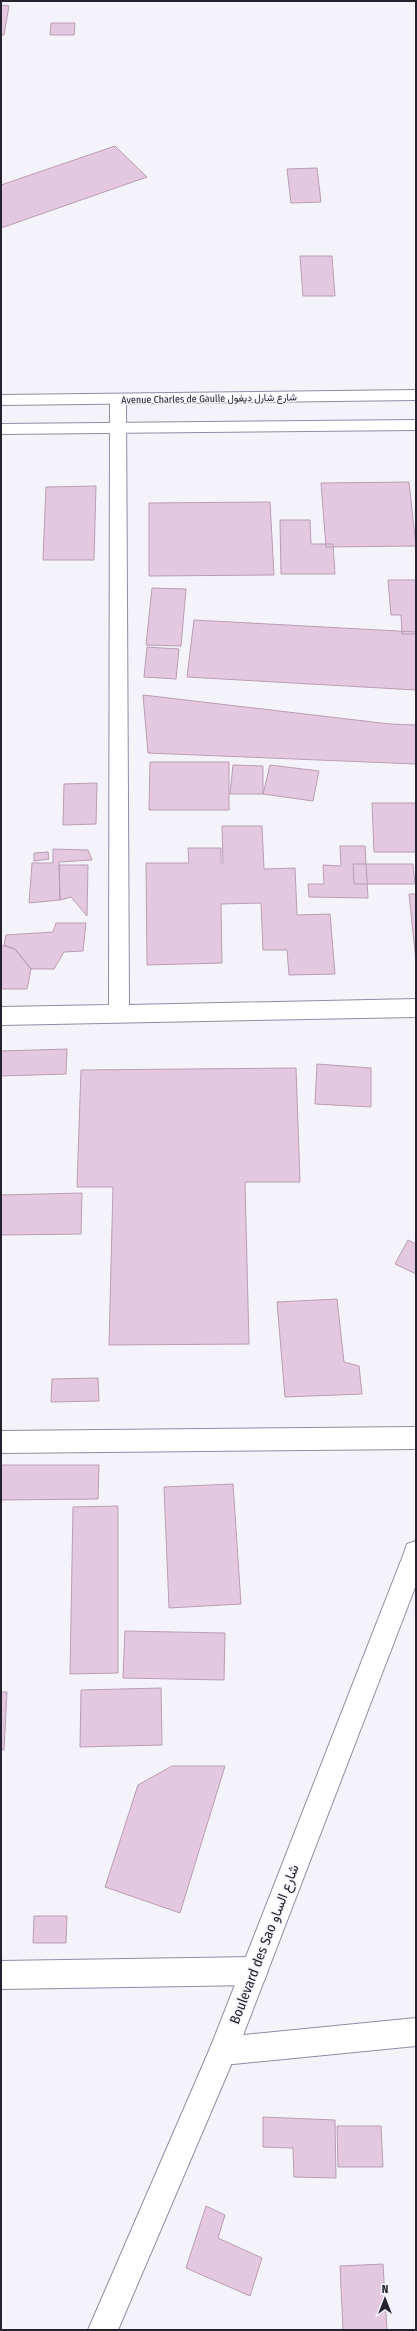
<svg xmlns="http://www.w3.org/2000/svg" width="417" height="2331" viewBox="0 0 417 2331" font-family="'Fira Sans Condensed',Vazirmatn,sans-serif">
	<rect width="100%" height="100%" fill="#f5f3fa"/>
	<path fill="#e4c8e0" stroke="#b99db4" d="M1,5L9,6L4,35H1Z
		M51,23H75L74,35H50Z
		M115,146L147,177L1,228V185Z
		M317,168L321,202L291,203L287,169Z
		M300,256H332L335,296H303Z
		M409,482L416,546L326,547L321,483Z
		M96,486L94,560H43L46,487Z
		M270,502L274,575L149,576V503Z
		M280,520H310L311,544H333L335,574H281Z
		M388,580H416V634H402L401,615H391Z
		M152,588L186,589L181,646L146,645Z
		M194,620L416,632V690L187,677Z
		M147,647L179,649L176,679L144,677Z
		M143,695L390,724L416,725V764L148,753Z
		M150,762H229V810H149Z
		M233,765L263,766V794H230Z
		M270,765L319,771L313,801L263,794Z
		M97,783L96,824L63,825L64,784Z
		M372,803H416V852H374Z
		M222,826H262L264,869L295,868L297,915L330,914L335,974L289,975L287,950H263L261,903L221,904L222,963L147,965L146,863H189L188,848H221V863H223Z
		M340,846H365L368,898L309,897L308,884H324L323,865L341,866Z
		M53,849L88,850L92,860L59,862L60,900L29,903L32,863H53Z
		M48,852L49,859L34,861V853Z
		M353,864H413L415,884H354Z
		M59,865H88L87,916L71,897L60,900Z
		M409,894H416V961Z
		M56,923H86L83,951L64,952L54,969H31L15,949L4,945L6,935L53,932Z
		M1,945L15,949L31,969L27,989H1Z
		M67,1049L66,1074L1,1076V1051Z
		M317,1064L371,1068V1107L315,1104Z
		M296,1068L300,1182H245L249,1344L109,1345L113,1187H77L81,1070Z
		M82,1193L81,1234L1,1235V1195Z
		M408,1240L416,1244V1274L395,1264Z
		M337,1299L344,1362L359,1366L362,1394L285,1397L277,1302Z
		M98,1378L99,1401L51,1402L52,1379Z
		M1,1465H99L98,1499L1,1500Z
		M233,1484L241,1604L169,1608L164,1487Z
		M118,1506V1673L70,1674L73,1507Z
		M125,1631L225,1633L224,1680L123,1678Z
		M161,1688L162,1745L80,1747L81,1690Z
		M1,1692H7L4,1750H1Z
		M172,1766H225L180,1913L105,1887L138,1785Z
		M34,1916H67L66,1943H33Z
		M263,2117L335,2120L336,2178L294,2177L293,2148L263,2147Z
		M337,2126H381L383,2167H338Z
		M206,2206L225,2215L218,2238L262,2258L250,2296L186,2268Z
		M383,2264L387,2330H343L340,2266Z"/>
	<g fill="none" stroke-linecap="round" stroke-linejoin="round">
		<g stroke="#918aa8" stroke-width="2">
			<path id="street" d="M118,394L124,395L126,399L129,1005L416,999V1017L1,1025V1007L109,1005L110,399L112,395Z
				M416,1427V1449L1,1453V1431Z
				M254,1957L264,1961L268,1971L264,1981L254,1985L1,1989V1961Z
				M416,2018V2046L223,2065L213,2061L209,2051L213,2041L223,2037Z"/>
		</g>
		<g stroke="#918aa8" stroke-width="2">
			<path id="secondary" d="M416,1541V1585L237,2051L118,2330H88L211,2046L404,1553L407,1544Z"/>
		</g>
		<g stroke="#918aa8" stroke-width="2">
			<path id="primary" d="M416,390V400L1,405V395Z
				M416,420V430L1,434V424Z"/>
		</g>
		<use href="#street" fill="#fff" fill-rule="evenodd"/>
		<use href="#secondary" fill="#fff" fill-rule="evenodd"/>
		<use href="#primary" fill="#fff" fill-rule="evenodd"/>
	</g>
	<g text-anchor="middle" stroke-width="3" stroke-linejoin="round" paint-order="stroke">
		<g font-size="10" fill="#25222f" stroke="#f5f3fa">
			<text transform="translate(209 398) rotate(-1)" y="4">Avenue Charles de Gaulle شارع شارل ديغول</text>
		</g>
		<g font-size="14" fill="#25222f" stroke="#f5f3fa">
			<text transform="translate(264 1944) rotate(-69)" y="5">Boulevard des Sao شارع الساو</text>
		</g>
	</g>
	<rect width="417" height="2331" fill="none" stroke="#25222f" stroke-width="4"/>
	<g transform="translate(385 2299)" stroke="#f5f3fa" stroke-width="3" paint-order="stroke">
	<path d="M0-3L7 15L0 10L-7 15Z" fill="#25222f"/>
	<text y="-6" font-size="11" font-weight="bold" text-anchor="middle" fill="#25222f">N</text>
	</g>
</svg>
